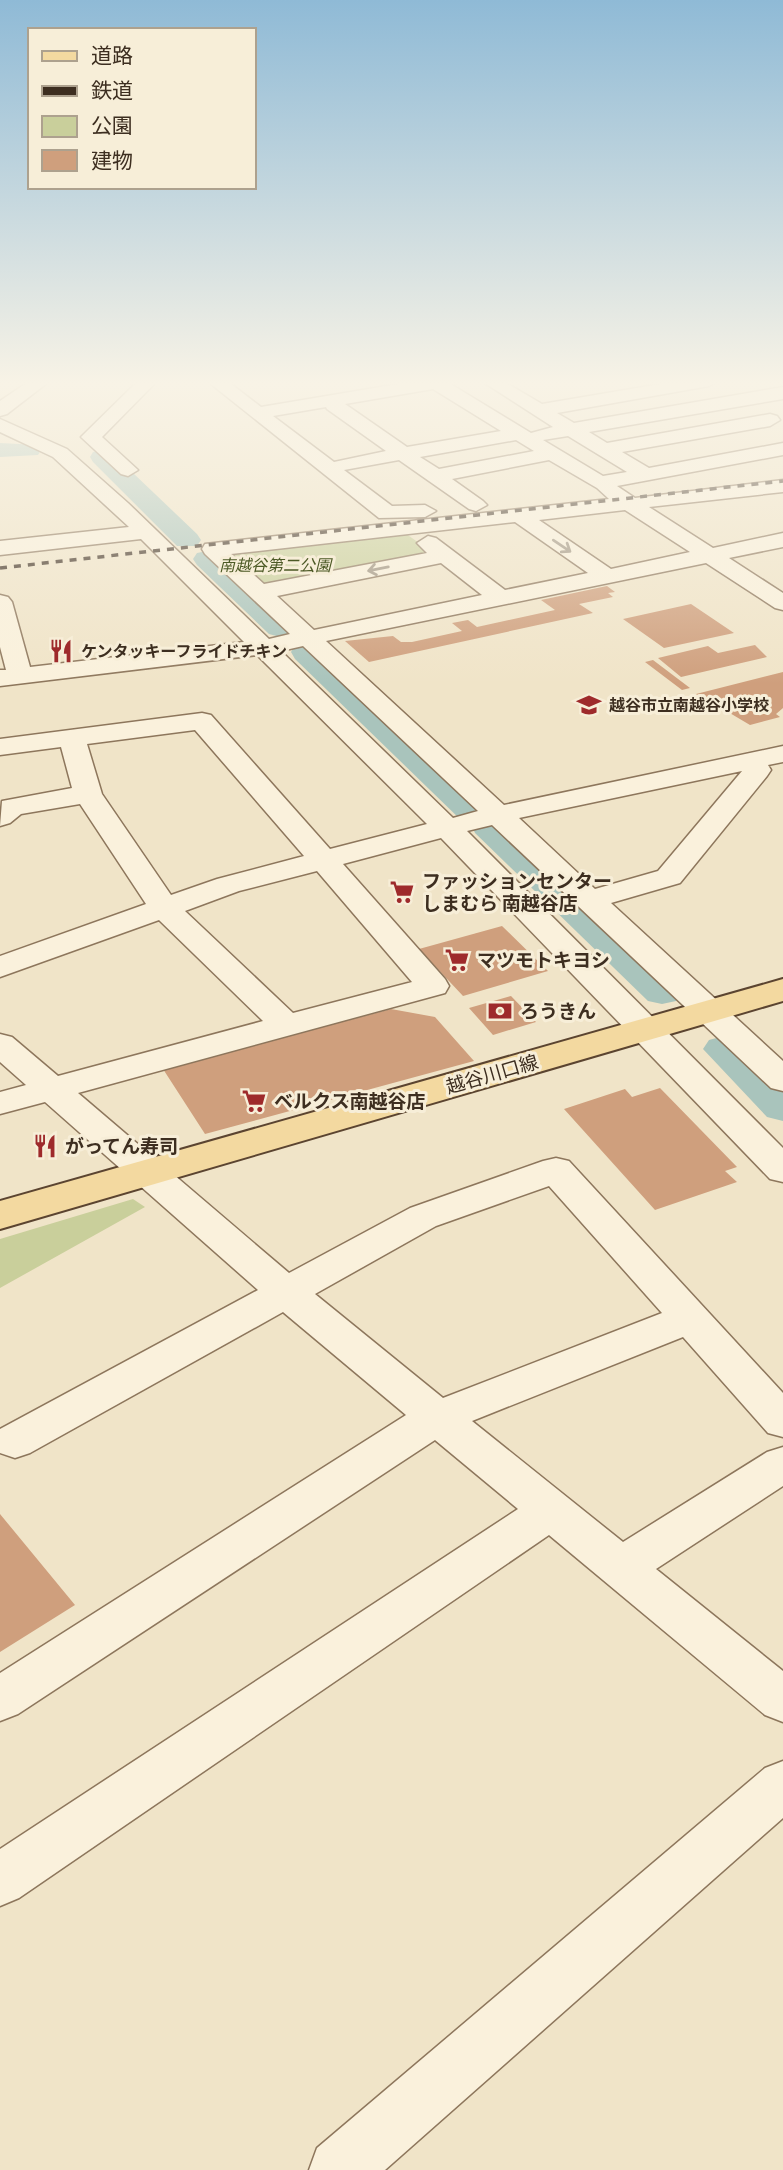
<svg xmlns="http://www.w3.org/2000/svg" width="783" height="2170" viewBox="0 0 783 2170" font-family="Literata,'Noto Sans JP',serif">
	<rect width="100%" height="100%" fill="#f0e4c8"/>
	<path fill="#c9cf9b" d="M405,533L433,553L274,586L261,584L230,555L236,549Z
		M133,1199L145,1207L0,1288V1239Z"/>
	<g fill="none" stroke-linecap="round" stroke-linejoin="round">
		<path fill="#a9c4bc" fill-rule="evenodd" d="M0,443L38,445L41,450L38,455L0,457Z
			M102,450L111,452L197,534L201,540L197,546H177L93,462L90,457L93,452Z
			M207,551L217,553L291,622L295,628L291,634L280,637L269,634L197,565L193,559L197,553Z
			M306,643L317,645L490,807L494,816L501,817L676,983L682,992L676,1001L662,1004L648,1001L475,833L471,824L464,823L295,659L291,652L295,645Z
			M724,1036L739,1040L783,1082V1121L767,1117L703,1049L709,1040Z"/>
	</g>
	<path fill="#cf9f7d" d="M607,586L615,592L608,593L613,597L579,604L593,613L369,662L345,641L393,636L401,642H412L462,631L452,623L468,620L477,627L555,610L541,600Z
		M691,604L734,633L664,648L623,619Z
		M755,645L767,657L681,677L658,658L708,646L718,653Z
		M653,660L690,688L682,690L645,662Z
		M783,672V708L776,714L780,717L750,725L723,709L717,710L696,694Z
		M502,926L548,971L463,996L419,949Z
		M511,996L536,1022L493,1035L469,1008Z
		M391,1009L435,1017L474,1061L205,1134L163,1069Z
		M660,1088L737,1167L725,1171L737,1182L655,1210L564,1109L625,1089L632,1097Z
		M0,1514L75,1605L0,1652Z"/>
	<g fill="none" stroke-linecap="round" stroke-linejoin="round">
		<g stroke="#8d765c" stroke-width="3">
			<path id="minor" d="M31,380H51L7,414L0,416V401Z
				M139,380H158L102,437L138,470L128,476L121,474L81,437Z
				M206,380H226L261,407L422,380H444L531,433L553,427L480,380H501L542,404L684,380L718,381L709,386L557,413L574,423L783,387V399L589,432L607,443L770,414L777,416L780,420L770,426L622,452L649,468L783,443V455L617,486L635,498L783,480V492L649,507L713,548L783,533V547L729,558L783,593V610L775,608L706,563L326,641L504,805L783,746V762L768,765L771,770L767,776L680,883L611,903L783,1061V1091L771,1088L492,825L467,831L783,1148V1182L770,1179L441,838L343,864L445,979L449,986L445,993L78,1093L289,1273L410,1208L543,1161L556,1158L569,1161L783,1393V1437L768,1433L683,1337L472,1421L623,1542L767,1452L783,1447V1486L656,1569L783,1671V1722L765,1715L549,1535L19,1898L0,1906V1849L518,1509L435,1440L18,1714L0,1721V1673L406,1415L283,1312L30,1453L15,1458L0,1453V1429L258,1290L45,1102L0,1114V1092L26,1085L0,1062V1034L12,1037L58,1076L263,1021L159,920L0,977V956L146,904L80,804L21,814L10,823L0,826L2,801L72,788L61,747L0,755V739L202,713L211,715L330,849L427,824L257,655L0,686V670H6L0,647V595L8,597L12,602L30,667L244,642L141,539L0,555V541L129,527L53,457L0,432V419L67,449L128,503L269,639L290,634L205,554L202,549L205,544L609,499L597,488L549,460L452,479L483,501L487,505L476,511L469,509L399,460L344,470L392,506L425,505L436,511L425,517L379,518ZM433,389L501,431L407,447L345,404ZM326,407L327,409L386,451L334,462L273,416ZM568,436L627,472L603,476L543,440ZM516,440L534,451L439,469L420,457ZM625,510L690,552L611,569L539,520ZM515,522L588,573L505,590L436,538L428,536L417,543L427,553L264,584L231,554ZM441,563L482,595L314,630L277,596ZM303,646L478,811L453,818L281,651ZM195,730L304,856L217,879L171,895L102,794L87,744ZM742,771L658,871L595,889L519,818ZM317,871L412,982L293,1013L185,911L239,891ZM549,1186L662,1313L443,1398L315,1294L436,1226Z
				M783,1761V1818L385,2170H309L317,2148L765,1768Z"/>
		</g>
		<g stroke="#5b4430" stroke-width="4">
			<path id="major" d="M783,979V1001L0,1229V1201Z"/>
		</g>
		<use href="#minor" fill="#faf1dc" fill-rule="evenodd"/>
		<use href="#major" fill="#f3d9a0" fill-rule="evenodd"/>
		<path stroke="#3d2e20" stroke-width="3.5" stroke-dasharray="7 7" stroke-linecap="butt" d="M0,568L783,481"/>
	</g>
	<defs><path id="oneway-shaft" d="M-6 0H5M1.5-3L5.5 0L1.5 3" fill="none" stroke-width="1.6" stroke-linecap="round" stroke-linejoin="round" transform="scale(1.75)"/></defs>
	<g stroke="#9c907e">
		<use href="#oneway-shaft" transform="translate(562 546) rotate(34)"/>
		<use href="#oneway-shaft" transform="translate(378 569) rotate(169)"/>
	</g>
	<linearGradient id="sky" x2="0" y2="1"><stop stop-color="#8fbad6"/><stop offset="0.56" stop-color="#f8f3e6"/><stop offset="1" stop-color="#f8f3e6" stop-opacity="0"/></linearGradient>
	<rect width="783" height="684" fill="url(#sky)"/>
	<defs>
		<g id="restaurant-bare" transform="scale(1.89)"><path d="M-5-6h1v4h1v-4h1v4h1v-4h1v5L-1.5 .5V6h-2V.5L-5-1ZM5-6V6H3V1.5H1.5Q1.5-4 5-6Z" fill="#9e2a2b" stroke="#f7eed8" stroke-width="2.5" paint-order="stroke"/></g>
		<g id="school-bare" transform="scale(1.89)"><path d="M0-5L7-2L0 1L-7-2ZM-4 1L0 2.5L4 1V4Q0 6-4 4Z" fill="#9e2a2b" stroke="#f7eed8" stroke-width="2.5" paint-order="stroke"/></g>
		<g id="supermarket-bare" transform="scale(1.89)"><path d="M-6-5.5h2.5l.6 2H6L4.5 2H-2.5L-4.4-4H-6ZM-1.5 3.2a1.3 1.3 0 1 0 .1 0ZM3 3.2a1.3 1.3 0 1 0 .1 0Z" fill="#9e2a2b" stroke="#f7eed8" stroke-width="2.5" paint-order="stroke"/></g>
		<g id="bank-bare" transform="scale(1.89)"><path d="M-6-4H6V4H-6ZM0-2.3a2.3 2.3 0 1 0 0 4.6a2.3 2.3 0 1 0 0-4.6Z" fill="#9e2a2b" stroke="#f7eed8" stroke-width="2.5" paint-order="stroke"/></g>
	</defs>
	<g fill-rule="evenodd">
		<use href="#restaurant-bare" x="61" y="651"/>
		<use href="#school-bare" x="589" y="705"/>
		<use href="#supermarket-bare" x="402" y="892"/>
		<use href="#supermarket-bare" x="457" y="960"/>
		<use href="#bank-bare" x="500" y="1011"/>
		<use href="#supermarket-bare" x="254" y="1101"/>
		<use href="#restaurant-bare" x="45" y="1146"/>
	</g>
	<g text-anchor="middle" stroke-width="6" stroke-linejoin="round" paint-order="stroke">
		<g font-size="16" font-style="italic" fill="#4d5a26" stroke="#f7eed8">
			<text x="275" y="571">南越谷第二公園</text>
		</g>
		<g font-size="16" font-weight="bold" fill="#3d2e20" stroke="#f7eed8" text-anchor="start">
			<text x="81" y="657">ケンタッキーフライドチキン</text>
			<text x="609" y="711">越谷市立南越谷小学校</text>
		</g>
		<g font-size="19" font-weight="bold" fill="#3d2e20" stroke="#f7eed8" text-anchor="start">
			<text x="422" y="888">ファッションセンター<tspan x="422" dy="22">しまむら 南越谷店</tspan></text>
			<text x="477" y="967">マツモトキヨシ</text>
			<text x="520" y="1018">ろうきん</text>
			<text x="274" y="1108">ベルクス南越谷店</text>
			<text x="65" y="1153">がってん寿司</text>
		</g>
		<g font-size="19" fill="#3d2e20" stroke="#f7eed8">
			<text transform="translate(492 1074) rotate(-16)" y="7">越谷川口線</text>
		</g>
	</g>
	<rect x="28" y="28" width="228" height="161" fill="#f7eed8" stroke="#ada18e" stroke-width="2"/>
	<rect x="42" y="51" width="35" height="10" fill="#f3d9a0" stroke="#ada18e" stroke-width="2"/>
	<text x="91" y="63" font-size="21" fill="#3d2e20">道路</text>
	<rect x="42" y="86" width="35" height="10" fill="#3d2e20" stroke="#ada18e" stroke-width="2"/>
	<text x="91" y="98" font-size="21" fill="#3d2e20">鉄道</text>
	<rect x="42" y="116" width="35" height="21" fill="#c9cf9b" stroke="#ada18e" stroke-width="2"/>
	<text x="91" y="133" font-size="21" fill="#3d2e20">公園</text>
	<rect x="42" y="150" width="35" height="21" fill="#cf9f7d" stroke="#ada18e" stroke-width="2"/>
	<text x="91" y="168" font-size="21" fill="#3d2e20">建物</text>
</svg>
